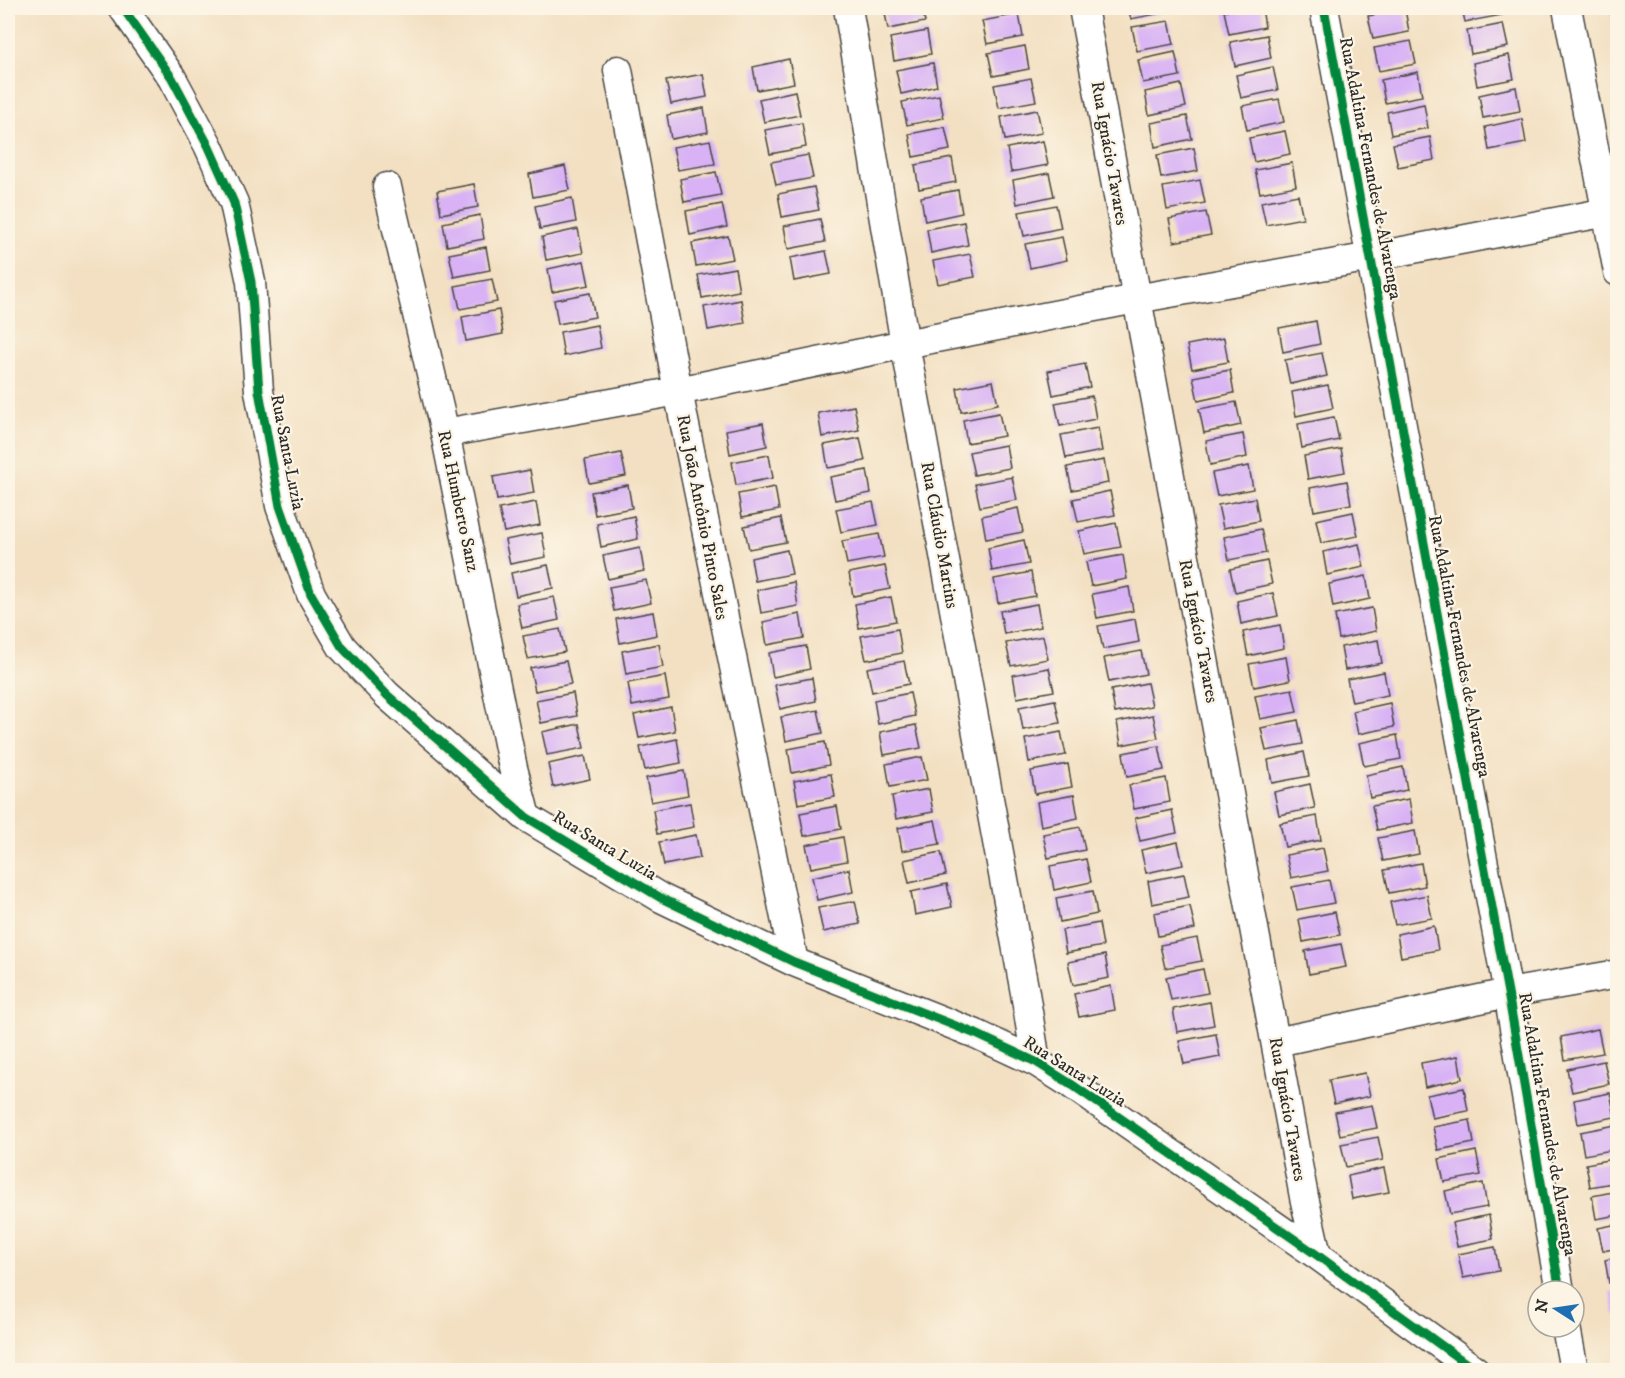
<svg xmlns="http://www.w3.org/2000/svg" width="1625" height="1378" viewBox="0 0 1625 1378" font-family="'IM FELL DW Pica',serif">
	<rect width="100%" height="100%" fill="#fcf5e5"/>
	<filter id="ink" filterUnits="userSpaceOnUse"><feTurbulence type="fractalNoise" baseFrequency=".0167" numOctaves="2"/><feDisplacementMap in="SourceGraphic" scale="12" xChannelSelector="R" yChannelSelector="G"/><feConvolveMatrix kernelMatrix="1 2 1 2 8 2 1 2 1" color-interpolation-filters="sRGB"/></filter>
	<filter id="wash" filterUnits="userSpaceOnUse"><feTurbulence type="fractalNoise" baseFrequency=".008" numOctaves="4" result="noise"/><feDisplacementMap in="SourceGraphic" scale="24" xChannelSelector="R" yChannelSelector="G"/><feGaussianBlur stdDeviation="1.35" result="paint"/><feColorMatrix in="noise" values="0 0 0 0 0 0 0 0 0 0 0 0 0 0 0 0 0 1.4 0 .05"/><feComposite in="paint" operator="in"/></filter>
	<g filter="url(#wash)">
		<rect width="100%" height="100%" fill="#f3e0c2"/>
		<g id="blocks">
			<path fill="#d8b2f5" d="M884,8H922L925,22L888,29Z
				M980,8H1000V9L981,12Z
				M1128,8H1166L1167,12L1131,19Z
				M1240,8H1262L1265,27L1229,34L1224,11Z
				M1462,8H1500L1502,15L1465,22Z
				M1610,8H1618V21L1613,22Z
				M1405,9L1409,32L1373,39L1368,16Z
				M1019,14L1023,37L987,44L982,21Z
				M1169,21L1174,44L1137,51L1132,27Z
				M1503,24L1508,47L1471,54L1467,31Z
				M927,31L931,54L894,61L890,38Z
				M1267,35L1271,58L1235,66L1230,42Z
				M1411,41L1416,64L1379,71L1374,48Z
				M1025,46L1029,69L993,76L988,53Z
				M1175,52L1180,76L1143,83L1138,60Z
				M1509,55L1514,79L1477,86L1473,63Z
				M789,59L794,83L757,90L753,67Z
				M933,63L937,86L901,94L896,70Z
				M1273,67L1278,90L1241,98L1236,75Z
				M1418,72L1422,96L1385,103L1381,80Z
				M703,74L707,97L671,104L666,81Z
				M1031,78L1036,101L999,108L994,85Z
				M1181,84L1186,107L1149,115L1145,92Z
				M1516,87L1520,111L1483,118L1479,95Z
				M795,91L800,115L764,122L759,99Z
				M939,95L944,118L907,125L902,102Z
				M1279,99L1284,122L1247,130L1242,106Z
				M1424,104L1428,128L1391,135L1387,112Z
				M704,108L708,132L671,139L667,115Z
				M1037,110L1042,133L1005,140L1001,117Z
				M1187,116L1192,139L1155,147L1151,123Z
				M1522,119L1526,143L1489,150L1485,127Z
				M802,123L806,147L770,154L765,130Z
				M945,127L950,150L913,157L909,134Z
				M1285,131L1290,154L1254,162L1249,138Z
				M1430,137L1434,160L1398,167L1393,144Z
				M710,140L715,164L678,170L673,147Z
				M1043,141L1048,165L1011,172L1007,148Z
				M1194,148L1198,171L1161,178L1157,155Z
				M808,155L813,178L776,185L771,162Z
				M952,158L956,182L919,189L915,165Z
				M1292,163L1296,186L1260,193L1255,170Z
				M565,166L570,190L533,197L529,174Z
				M716,172L721,195L684,202L680,179Z
				M1049,173L1054,196L1017,204L1013,180Z
				M1200,180L1205,203L1167,210L1163,187Z
				M474,184L478,207L441,214L437,191Z
				M814,187L819,210L782,217L778,194Z
				M958,190L962,213L925,221L921,197Z
				M1298,195L1303,218L1266,225L1261,202Z
				M572,198L576,222L540,229L535,206Z
				M722,204L727,227L690,235L686,211Z
				M1056,205L1061,228L1024,236L1019,212Z
				M1206,212L1211,235L1174,242L1169,219Z
				M480,215L484,239L447,246L443,223Z
				M820,219L825,242L788,249L784,226Z
				M964,222L968,245L931,253L927,229Z
				M578,229L583,253L546,260L542,237Z
				M728,236L733,259L696,266L692,243Z
				M1062,237L1067,260L1030,268L1025,244Z
				M486,247L490,270L454,277L449,254Z
				M826,251L831,274L794,281L790,258Z
				M970,254L975,277L938,284L933,261Z
				M584,261L589,285L552,292L548,269Z
				M735,268L739,291L702,298L698,275Z
				M492,279L497,302L460,309L455,286Z
				M590,293L595,317L558,324L554,300Z
				M741,300L745,323L708,330L704,307Z
				M499,310L503,334L466,341L462,317Z
				M1316,321L1320,344L1283,352L1279,328Z
				M597,325L601,348L564,356L560,332Z
				M1224,338L1228,362L1192,369L1187,345Z
				M1322,353L1327,376L1290,384L1285,360Z
				M1085,364L1090,387L1053,395L1048,371Z
				M1230,370L1234,393L1198,401L1193,377Z
				M993,381L998,404L961,412L957,388Z
				M1328,385L1333,408L1296,416L1292,392Z
				M1092,396L1096,419L1060,426L1055,403Z
				M1236,402L1241,425L1204,433L1199,409Z
				M854,406L859,430L822,437L818,413Z
				M999,413L1004,436L967,443L963,420Z
				M1334,417L1339,440L1302,448L1298,424Z
				M763,423L767,446L730,454L726,430Z
				M1098,428L1102,451L1066,458L1061,435Z
				M1243,434L1247,457L1210,465L1206,441Z
				M860,438L865,461L828,468L824,445Z
				M1006,445L1010,468L974,475L969,452Z
				M1341,449L1345,472L1308,479L1304,456Z
				M621,453L626,476L589,483L585,460Z
				M769,455L773,478L736,485L732,462Z
				M1104,460L1108,483L1072,490L1067,467Z
				M1249,466L1253,489L1217,496L1212,473Z
				M530,470L534,493L497,500L493,477Z
				M867,470L871,493L835,500L830,477Z
				M1012,477L1017,500L980,507L975,484Z
				M1347,481L1351,504L1314,511L1310,488Z
				M628,485L632,508L595,515L591,492Z
				M775,487L779,510L742,517L738,494Z
				M1110,491L1115,515L1078,522L1073,499Z
				M1255,498L1259,521L1223,528L1218,505Z
				M536,502L540,525L504,532L499,509Z
				M873,502L878,525L841,532L836,509Z
				M1018,508L1023,532L986,539L982,516Z
				M1353,512L1358,536L1321,543L1316,520Z
				M634,516L638,539L601,547L597,524Z
				M781,518L786,542L749,549L744,526Z
				M1116,523L1121,547L1084,554L1079,531Z
				M1261,529L1266,553L1229,560L1224,537Z
				M542,533L546,557L510,564L505,540Z
				M879,534L884,557L847,564L842,541Z
				M1024,540L1029,564L992,571L988,548Z
				M1359,544L1364,567L1327,575L1323,552Z
				M640,548L644,571L608,579L603,556Z
				M787,550L792,574L755,581L751,558Z
				M1123,555L1127,579L1091,586L1086,562Z
				M1267,561L1272,584L1235,592L1230,569Z
				M548,565L553,588L516,596L511,573Z
				M885,566L890,589L853,596L849,573Z
				M1031,572L1035,596L998,603L994,579Z
				M1366,576L1370,599L1333,607L1329,584Z
				M646,580L651,603L614,611L609,587Z
				M794,582L798,606L761,613L757,590Z
				M1129,587L1133,611L1097,618L1092,594Z
				M1273,593L1278,616L1241,624L1237,601Z
				M554,597L559,620L522,628L517,604Z
				M891,597L896,621L859,628L855,604Z
				M1037,604L1041,627L1004,634L1000,611Z
				M1372,608L1376,631L1339,639L1335,615Z
				M653,612L657,635L620,643L616,619Z
				M800,614L804,638L767,645L763,622Z
				M1135,619L1139,642L1103,649L1098,626Z
				M1280,625L1284,648L1248,656L1243,632Z
				M560,629L565,652L528,659L523,636Z
				M898,629L902,653L866,660L861,636Z
				M1043,636L1048,659L1011,666L1006,643Z
				M1378,640L1382,663L1345,670L1341,647Z
				M659,644L663,667L626,674L622,651Z
				M806,646L810,669L773,677L769,653Z
				M1141,651L1146,674L1109,682L1104,658Z
				M1286,657L1290,680L1254,687L1249,664Z
				M566,661L571,684L535,691L530,668Z
				M904,661L909,684L872,692L867,668Z
				M1049,668L1054,691L1017,698L1013,675Z
				M1384,672L1388,695L1352,702L1347,679Z
				M665,676L669,699L632,706L628,683Z
				M812,678L816,701L780,709L775,685Z
				M1147,683L1152,706L1115,713L1111,690Z
				M1292,689L1297,712L1260,719L1255,696Z
				M573,693L577,716L541,723L536,700Z
				M910,693L915,716L878,724L874,700Z
				M1055,700L1060,723L1023,730L1019,707Z
				M1390,703L1394,727L1358,734L1353,711Z
				M671,707L675,731L639,738L634,715Z
				M818,710L823,733L786,741L781,717Z
				M1153,715L1158,738L1121,745L1117,722Z
				M1298,720L1303,744L1266,751L1261,728Z
				M579,724L584,748L547,755L542,732Z
				M916,725L921,748L884,755L880,732Z
				M1061,732L1066,755L1029,762L1025,739Z
				M1397,735L1401,759L1364,766L1359,743Z
				M677,739L681,763L645,770L640,747Z
				M825,742L829,765L792,773L788,749Z
				M1159,746L1164,770L1127,777L1123,753Z
				M1304,752L1309,776L1272,783L1268,760Z
				M585,756L590,779L553,787L548,764Z
				M922,757L927,780L890,787L886,764Z
				M1068,764L1072,787L1035,794L1031,771Z
				M1403,767L1407,790L1370,798L1366,775Z
				M684,771L688,795L651,802L646,778Z
				M831,774L835,797L798,804L794,781Z
				M1166,778L1170,802L1134,809L1129,785Z
				M1310,784L1315,808L1279,815L1274,792Z
				M929,789L933,812L896,819L892,796Z
				M1074,795L1078,818L1041,826L1037,802Z
				M1409,799L1413,823L1377,830L1372,806Z
				M690,803L694,827L657,834L653,810Z
				M837,806L841,829L804,836L800,813Z
				M1172,810L1177,833L1140,841L1135,818Z
				M1317,816L1321,840L1285,847L1280,823Z
				M935,820L940,844L902,851L898,828Z
				M1080,827L1085,850L1048,858L1043,834Z
				M1415,831L1419,854L1383,861L1378,838Z
				M696,835L700,858L664,865L659,842Z
				M843,837L847,861L811,868L806,845Z
				M1178,842L1183,865L1146,873L1141,850Z
				M1323,848L1328,871L1291,878L1286,855Z
				M941,852L946,875L909,883L904,860Z
				M1086,859L1091,882L1054,890L1050,866Z
				M1421,863L1425,886L1389,893L1384,870Z
				M849,869L853,892L817,900L812,877Z
				M1184,874L1189,897L1152,904L1148,881Z
				M1329,880L1334,903L1297,910L1292,887Z
				M947,884L952,907L915,915L911,892Z
				M1093,891L1097,914L1060,922L1056,898Z
				M1427,895L1432,918L1395,925L1390,902Z
				M855,901L860,924L823,932L818,908Z
				M1190,906L1195,929L1158,936L1154,913Z
				M1335,912L1340,935L1303,942L1299,919Z
				M1099,923L1103,946L1066,953L1062,930Z
				M1434,926L1438,950L1401,957L1397,934Z
				M1197,938L1202,961L1165,968L1160,945Z
				M1341,944L1346,967L1309,974L1305,951Z
				M1105,955L1109,978L1073,985L1068,962Z
				M1203,969L1208,993L1171,1000L1166,977Z
				M1111,986L1115,1010L1079,1017L1074,994Z
				M1210,1002L1214,1025L1177,1032L1173,1009Z
				M1598,1029L1603,1053L1565,1060L1561,1037Z
				M1216,1034L1220,1057L1184,1064L1179,1041Z
				M1458,1056L1462,1079L1425,1087L1421,1063Z
				M1604,1061L1609,1084L1572,1092L1567,1069Z
				M1365,1073L1370,1096L1334,1104L1329,1080Z
				M1464,1088L1468,1111L1432,1118L1427,1095Z
				M1610,1093L1615,1117L1578,1124L1574,1100Z
				M1372,1105L1377,1128L1340,1135L1335,1112Z
				M1470,1120L1474,1143L1438,1150L1433,1127Z
				M1616,1125L1618,1149L1584,1155L1580,1132Z
				M1378,1137L1383,1160L1346,1167L1341,1144Z
				M1476,1151L1481,1175L1444,1182L1439,1159Z
				M1618,1158V1182L1590,1187L1586,1164Z
				M1384,1168L1389,1192L1352,1199L1348,1176Z
				M1483,1183L1487,1207L1450,1214L1445,1191Z
				M1618,1191V1215L1596,1219L1592,1196Z
				M1489,1215L1493,1239L1457,1246L1452,1223Z
				M1618,1224V1248L1603,1251L1598,1228Z
				M1495,1247L1499,1271L1463,1278L1458,1254Z
				M1618,1257V1281L1609,1283L1605,1260Z
				M1618,1290V1314L1615,1315L1611,1292Z"/>
		</g>
	</g>
	<g filter="url(#ink)">
		<use href="#blocks" fill-opacity="0" stroke="#494642" stroke-width="1.5"/>
		<g fill="none" stroke-linecap="round" stroke-linejoin="round">
			<g stroke="#494642" stroke-width="31">
				<path id="minor" d="M123,8L172,78L208,145L234,203L251,282L259,391L280,506L311,594L342,647L387,695L526,817L661,898L794,962L976,1034L1036,1062L1071,1084L1317,1255L1475,1370
					M848,8L905,344L1025,993L1036,1062
					M1083,8L1304,1197L1317,1255
					M1324,8L1508,993L1560,1291
					M1567,8L1618,272
					M618,70L678,391L794,962
					M387,187L445,433L513,768L526,817
					M445,433L678,391L905,344L1136,299L1371,257L1618,210
					M1276,1042L1508,993L1618,974
					M1566,1327L1574,1370"/>
			</g>
			<use href="#minor" stroke="#fff" stroke-width="28"/>
			<g stroke="#fcf5e5" stroke-width="13">
				<path id="cycleway" d="M123,8L172,78L208,145L234,203L251,282L259,391L280,506L311,594L342,647L387,695L526,817L661,898L794,962L976,1034L1036,1062L1071,1084L1317,1255L1475,1370
					M1324,8L1508,993L1560,1291"/>
			</g>
			<use href="#cycleway" stroke="#00873e" stroke-width="9"/>
		</g>
	</g>
	<g text-anchor="middle" stroke-width="4.5" stroke-linejoin="round" paint-order="stroke">
		<g font-size="18" fill="#2b2b2b" stroke="#fcf5e5">
			<text transform="translate(1110 153) rotate(80)" y="6">Rua Ignácio Tavares</text>
			<text transform="translate(1371 168) rotate(79)" y="6">Rua Adaltina Fernandes de Alvarenga</text>
			<text transform="translate(288 452) rotate(79)" y="6">Rua Santa Luzia</text>
			<text transform="translate(459 501) rotate(78)" y="6">Rua Humberto Sanz</text>
			<text transform="translate(703 517) rotate(79)" y="6">Rua João Antônio Pinto Sales</text>
			<text transform="translate(940 535) rotate(80)" y="6">Rua Cláudio Martins</text>
			<text transform="translate(1199 631) rotate(79)" y="6">Rua Ignácio Tavares</text>
			<text transform="translate(1460 646) rotate(79)" y="6">Rua Adaltina Fernandes de Alvarenga</text>
			<text transform="translate(605 845) rotate(31)" y="6">Rua Santa Luzia</text>
			<text transform="translate(1075 1071) rotate(32)" y="6">Rua Santa Luzia</text>
			<text transform="translate(1288 1109) rotate(80)" y="6">Rua Ignácio Tavares</text>
			<text transform="translate(1548 1124) rotate(80)" y="6">Rua Adaltina Fernandes de Alvarenga</text>
		</g>
	</g>
	<rect width="1625" height="1378" fill="none" stroke="#fcf5e5" stroke-width="30"/>
	<g transform="translate(1556 1309) rotate(282)"><circle r="28" fill="#fcf5e5" stroke="#a8a49b" stroke-width="1.5"/>
	<path d="M0-4.5L10 22L0 15L-10 22Z" fill="#1f6fb2"/>
	<text y="-9" font-size="16" font-weight="bold" text-anchor="middle" fill="#2b2b2b">N</text>
	</g>
</svg>
